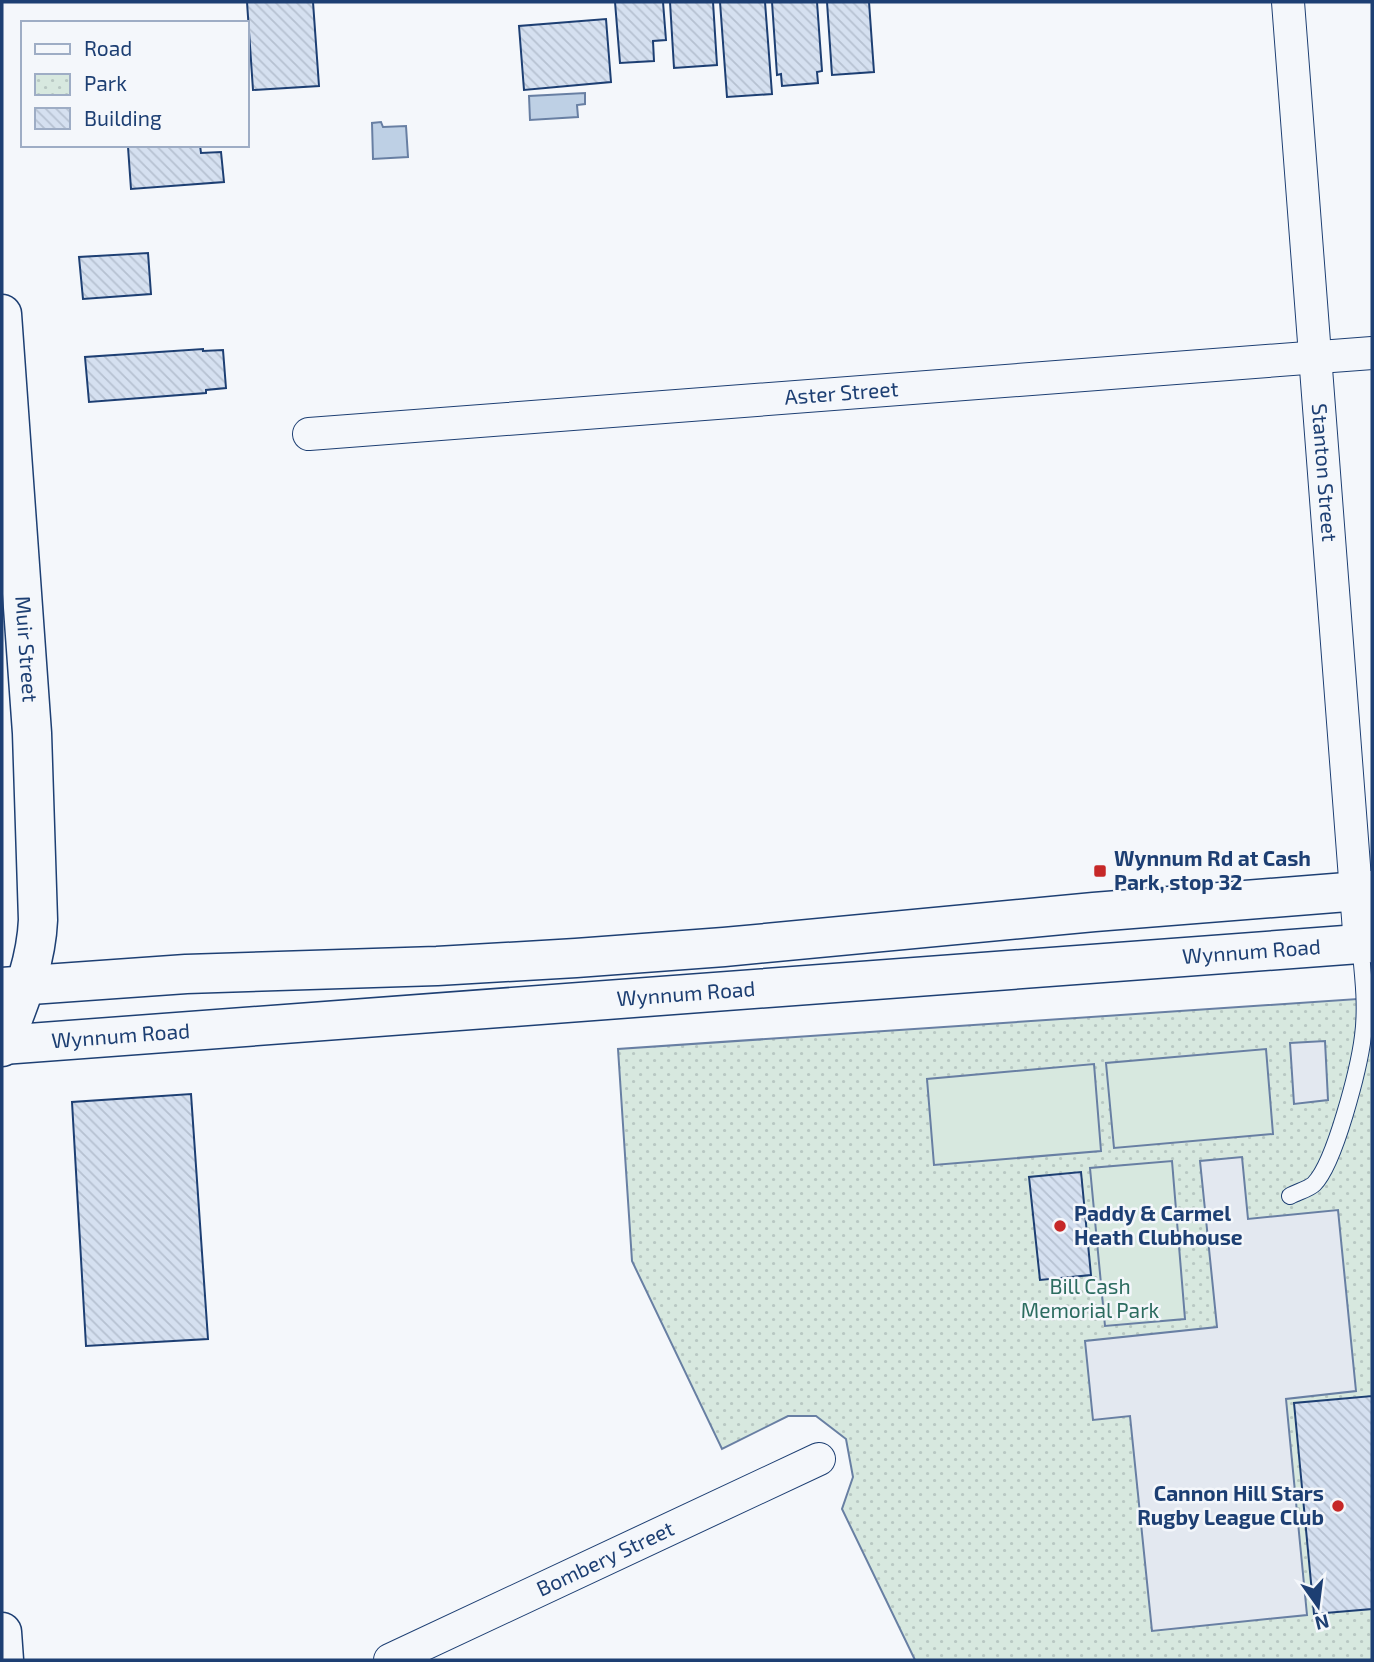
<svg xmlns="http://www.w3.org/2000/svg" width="1374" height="1662" viewBox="0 0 1374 1662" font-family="'Exo 2',sans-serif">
	<defs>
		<pattern id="park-dots" width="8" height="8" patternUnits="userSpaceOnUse" patternTransform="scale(1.75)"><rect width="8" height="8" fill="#d7e8df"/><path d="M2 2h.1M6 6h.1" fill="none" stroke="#b8c8c3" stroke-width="1.8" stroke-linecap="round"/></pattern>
		<pattern id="building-back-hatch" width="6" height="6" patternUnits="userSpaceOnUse" patternTransform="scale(1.75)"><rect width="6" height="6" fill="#d5e0f0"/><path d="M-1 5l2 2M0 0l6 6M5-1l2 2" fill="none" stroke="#b6c1d1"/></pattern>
	</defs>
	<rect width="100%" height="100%" fill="#f4f7fb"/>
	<path fill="url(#park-dots)" stroke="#687fa3" stroke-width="2" d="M1372,998V1660H915L842,1509L853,1477L846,1439L816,1416H788L722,1449L632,1261L618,1049Z"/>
	<path fill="#d7e8df" stroke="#687fa3" stroke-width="2" d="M1266,1049L1273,1134L1114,1148L1106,1063Z
		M1094,1064L1101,1151L934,1165L927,1079Z
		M1172,1161L1185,1319L1105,1326L1090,1168Z"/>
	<path fill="#e3e8f0" stroke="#687fa3" stroke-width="2" d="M1325,1041L1328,1100L1294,1104L1290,1043Z
		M1242,1157L1248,1219L1338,1210L1356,1391L1286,1399L1307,1615L1152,1631L1130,1416L1093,1420L1085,1341L1217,1327L1200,1161Z"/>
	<path fill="#bed0e5" stroke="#687fa3" stroke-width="2" d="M585,93V104L577,105L578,117L530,120L529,96Z
		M381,122L383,127L406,126L408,157L373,159L372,123Z"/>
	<path fill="url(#building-back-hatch)" stroke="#1d3f73" stroke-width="2" d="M247,2H313L319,86L253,90Z
		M615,2H663L666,40L653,41L654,61L620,63Z
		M670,2H713L717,65L674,68Z
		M720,2H765L772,94L727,97Z
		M772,2H817L822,71L817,72L818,83L782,86L781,74L777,75Z
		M827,2H869L874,72L832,75Z
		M606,19L611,82L524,90L519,26Z
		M161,145H200L201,153L221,152L224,182L131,189L128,147Z
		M148,253L151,294L83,299L79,257Z
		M203,349V351L223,350L226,388L206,390V393L89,402L85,357Z
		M191,1094L208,1339L86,1346L72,1102Z
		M1081,1172L1091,1275L1040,1280L1029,1177Z
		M1372,1396V1609L1314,1614L1294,1403Z"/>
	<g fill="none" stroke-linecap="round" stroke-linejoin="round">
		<g stroke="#1d3f73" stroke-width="18">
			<path id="service" d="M1290,1196C1297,1192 1309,1189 1314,1184C1335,1163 1359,1068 1363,1036C1367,1006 1363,974 1360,944"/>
		</g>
		<g stroke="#1d3f73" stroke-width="34">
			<g id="minor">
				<path id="s1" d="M1288,2L1360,944"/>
				<path id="s2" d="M309,434L1372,353"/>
				<path id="s3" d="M390,1660L819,1459"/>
			</g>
		</g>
		<g stroke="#1d3f73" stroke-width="41">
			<g id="tertiary">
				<path id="s4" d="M2,314L32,733L38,920C36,966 18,1005 2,1047"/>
				<path d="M2,1632L4,1660"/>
			</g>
		</g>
		<g stroke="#1d3f73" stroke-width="41">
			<g id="primary">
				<path d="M2,987L186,974L437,966L576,958L724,947L1094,912L1372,890"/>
				<path id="s5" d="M2,1045L1372,943"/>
			</g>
		</g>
		<use href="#service" stroke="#f4f7fb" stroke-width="16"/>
		<use href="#minor" stroke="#f4f7fb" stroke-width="32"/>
		<use href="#tertiary" stroke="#f4f7fb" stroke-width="38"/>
		<use href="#primary" stroke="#f4f7fb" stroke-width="38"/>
	</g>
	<g fill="#c62828" stroke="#f4f7fb" stroke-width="2.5">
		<rect x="1093" y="864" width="14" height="14" rx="3.5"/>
		<circle cx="1060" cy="1226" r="7"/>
		<circle cx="1338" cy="1506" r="7"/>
	</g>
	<g text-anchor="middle" stroke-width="5" stroke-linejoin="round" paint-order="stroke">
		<g font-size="21" fill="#1d3f73" stroke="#f4f7fb">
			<text dy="7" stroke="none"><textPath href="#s2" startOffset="534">Aster Street</textPath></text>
			<text dy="7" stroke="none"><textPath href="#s1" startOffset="472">Stanton Street</textPath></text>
			<text dy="7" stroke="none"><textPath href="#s4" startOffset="336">Muir Street</textPath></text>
			<text dy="7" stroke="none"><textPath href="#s5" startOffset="1253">Wynnum Road</textPath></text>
			<text dy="7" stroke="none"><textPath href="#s5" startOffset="686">Wynnum Road</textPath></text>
			<text dy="7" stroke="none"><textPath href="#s5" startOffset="119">Wynnum Road</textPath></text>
			<text dy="7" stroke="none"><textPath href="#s3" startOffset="238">Bombery Street</textPath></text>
		</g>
		<g font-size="21" font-weight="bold" fill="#1d3f73" stroke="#f4f7fb" text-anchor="start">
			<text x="1114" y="866">Wynnum Rd at Cash<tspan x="1114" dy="24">Park, stop 32</tspan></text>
			<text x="1074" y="1221">Paddy &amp; Carmel<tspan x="1074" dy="24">Heath Clubhouse</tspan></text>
			<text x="1324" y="1501" text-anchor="end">Cannon Hill Stars<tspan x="1324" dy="24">Rugby League Club</tspan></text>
		</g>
		<g font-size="21" fill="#2c6c60" stroke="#f4f7fb">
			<text x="1090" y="1294">Bill Cash<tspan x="1090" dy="24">Memorial Park</tspan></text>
		</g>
	</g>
	<rect width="1374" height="1662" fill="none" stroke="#1d3f73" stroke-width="7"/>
	<rect x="21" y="21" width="228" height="126" fill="#f4f7fb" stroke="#9eadc5" stroke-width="2"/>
	<rect x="35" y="44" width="35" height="10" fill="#f4f7fb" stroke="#9eadc5" stroke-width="2"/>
	<text x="84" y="56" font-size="21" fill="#1d3f73">Road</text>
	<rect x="35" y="74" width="35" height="21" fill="url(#park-dots)" stroke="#9eadc5" stroke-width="2"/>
	<text x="84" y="91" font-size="21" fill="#1d3f73">Park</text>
	<rect x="35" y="108" width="35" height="21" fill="url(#building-back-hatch)" stroke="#9eadc5" stroke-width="2"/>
	<text x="84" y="126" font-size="21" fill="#1d3f73">Building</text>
	<g transform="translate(1318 1606) rotate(166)" stroke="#f4f7fb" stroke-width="5" paint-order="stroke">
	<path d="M0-5L12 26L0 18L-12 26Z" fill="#1d3f73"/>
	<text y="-10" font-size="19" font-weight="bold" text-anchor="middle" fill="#1d3f73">N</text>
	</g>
</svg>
